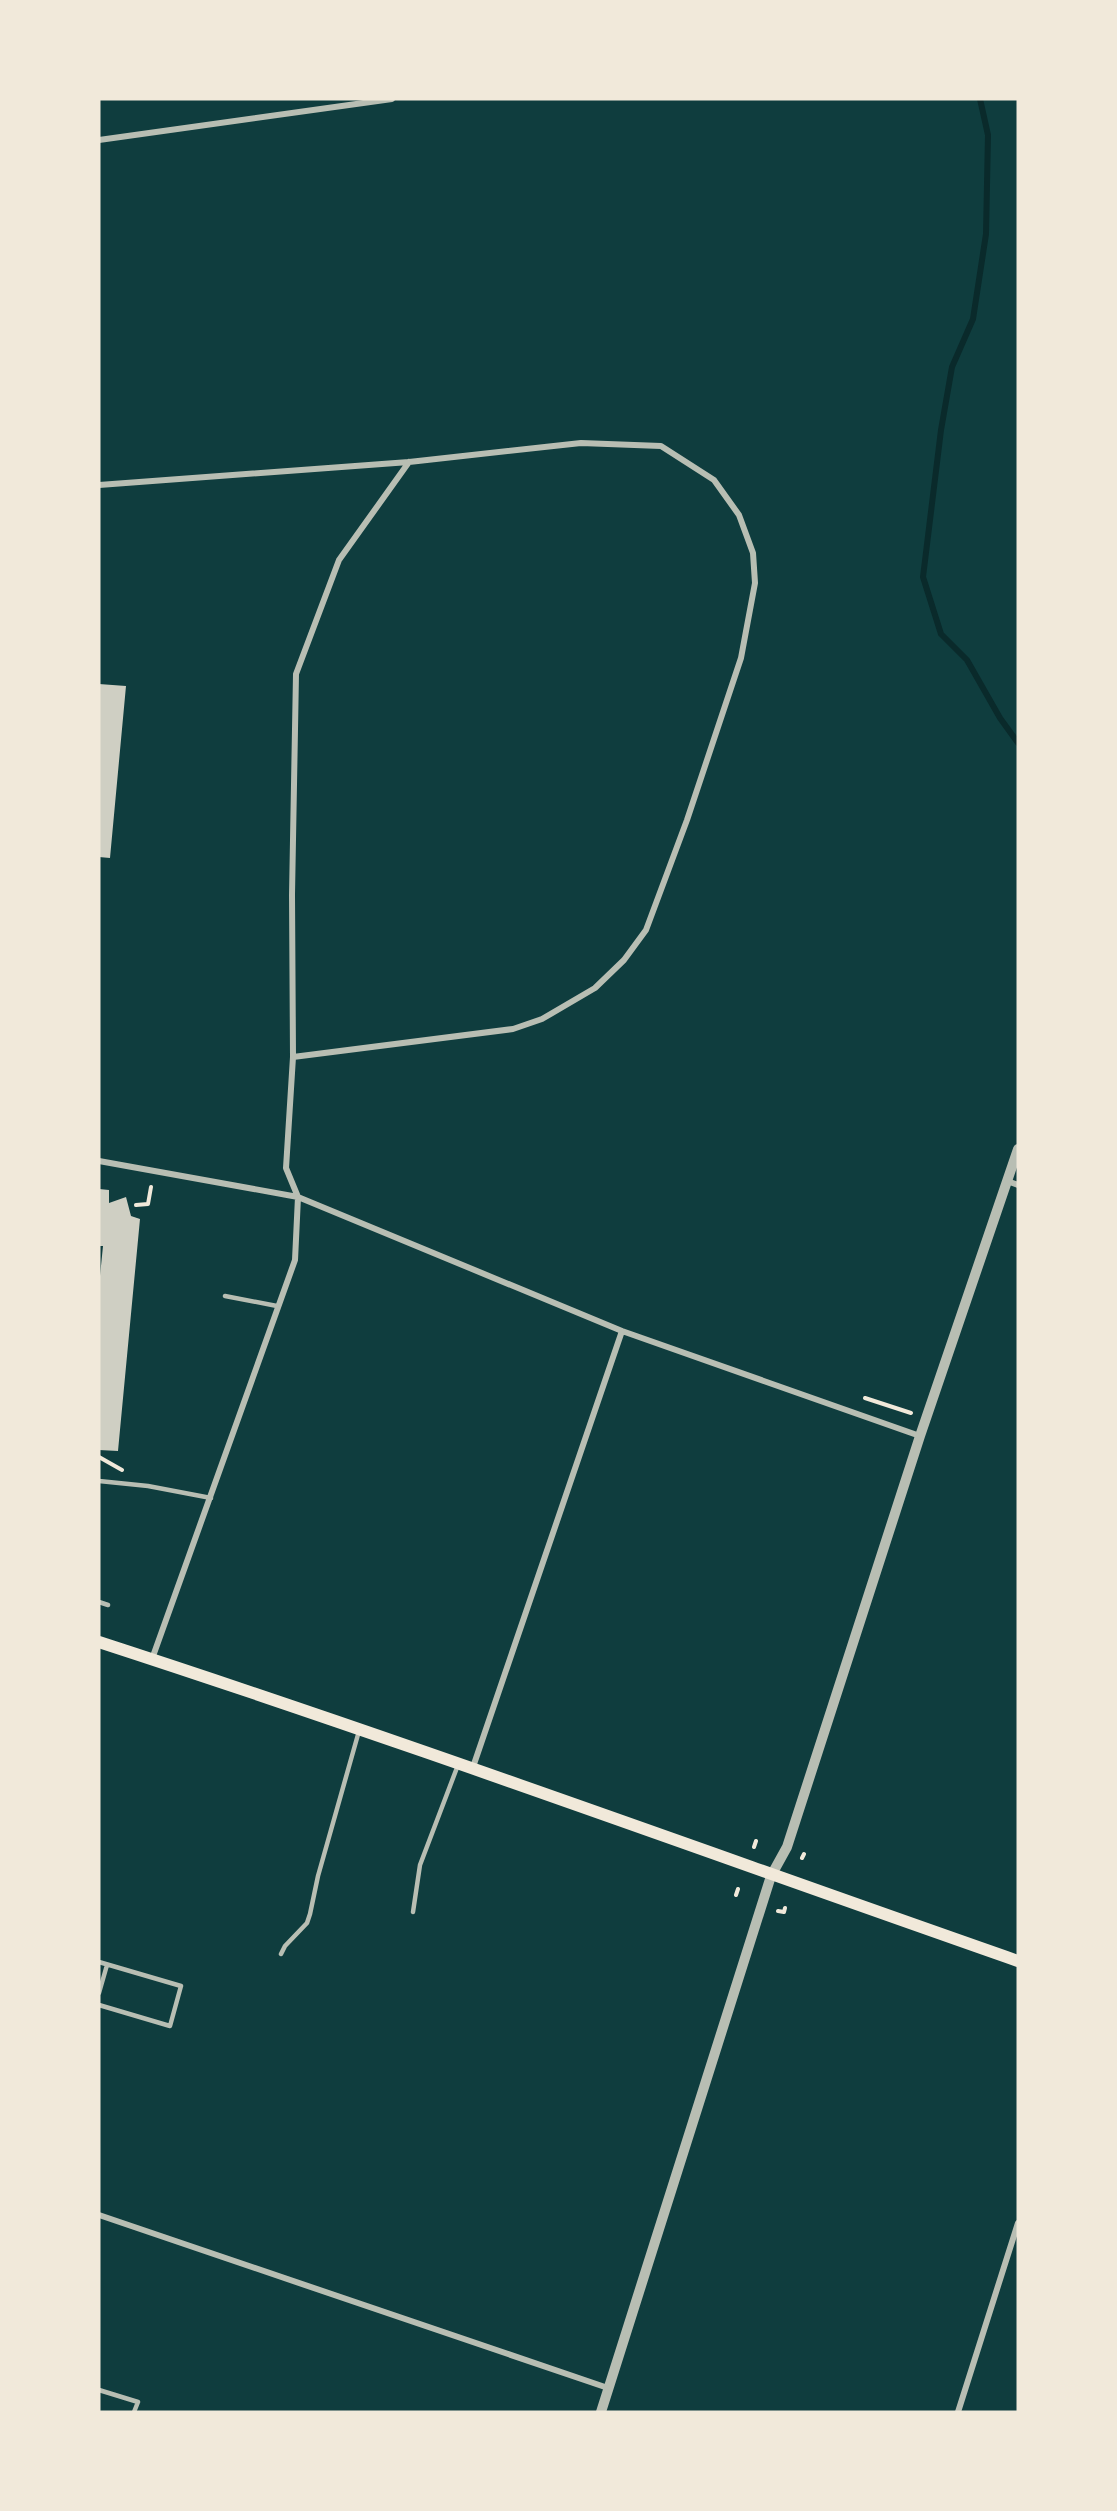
<svg xmlns="http://www.w3.org/2000/svg" width="1117" height="2511" viewBox="0 0 1117 2511" font-family="'IBM Plex Sans',sans-serif">
	<rect width="100%" height="100%" fill="#0f3d3e"/>
	<g fill="none" stroke-linecap="round" stroke-linejoin="round">
		<path stroke="#0a2a2b" stroke-width="6" d="M980,99L988,135L986,234L973,319L952,367L941,430L923,577L941,634L967,660L1000,718L1018,743"/>
	</g>
	<path fill="#cfcfc3" d="M99,684L126,686L110,858L99,857Z
		M99,1189L109,1190V1203L126,1197L131,1216L140,1219L118,1451L99,1450V1286L103,1246H99Z"/>
	<g fill="none" stroke-linecap="round" stroke-linejoin="round">
		<path stroke="#f1e9da" stroke-width="4" d="M136,1205L148,1204L151,1187
			M865,1398L911,1413
			M99,1457L122,1470
			M754,1847L756,1841
			M802,1858L804,1854
			M736,1895L738,1889
			M778,1911L784,1912L785,1908"/>
		<path stroke="#b8beb3" stroke-width="4.5" d="M225,1296L277,1306
			M99,1481L148,1486L211,1498
			M99,1602L108,1605
			M413,1912L420,1865L458,1765
			M281,1954L285,1946L307,1923L310,1914L318,1876L359,1731
			M99,1962L181,1986L170,2026L99,2005
			M99,1993L107,1965
			M99,2390L138,2402L134,2412"/>
		<path stroke="#b8beb3" stroke-width="6" d="M99,140L392,99
			M99,485L409,462L581,443L661,446L714,480L739,515L753,553L755,583L741,658L687,820L646,930L624,960L595,988L542,1019L513,1029L293,1057
			M99,1161L298,1197L622,1331L920,1436
			M1007,1181L1018,1185
			M152,1659L295,1260L298,1197L286,1168L293,1057L292,895L296,674L339,560L409,462
			M472,1770L622,1331
			M99,2215L608,2388
			M958,2412L1018,2223"/>
		<path stroke="#b8beb3" stroke-width="10" d="M601,2412L771,1876L787,1847L920,1436L1018,1149"/>
		<path stroke="#f1e9da" stroke-width="12" d="M99,1642C407,1742 712,1854 1018,1961"/>
	</g>
	<rect width="1117" height="2511" fill="none" stroke="#f1e9da" stroke-width="201"/>
</svg>
